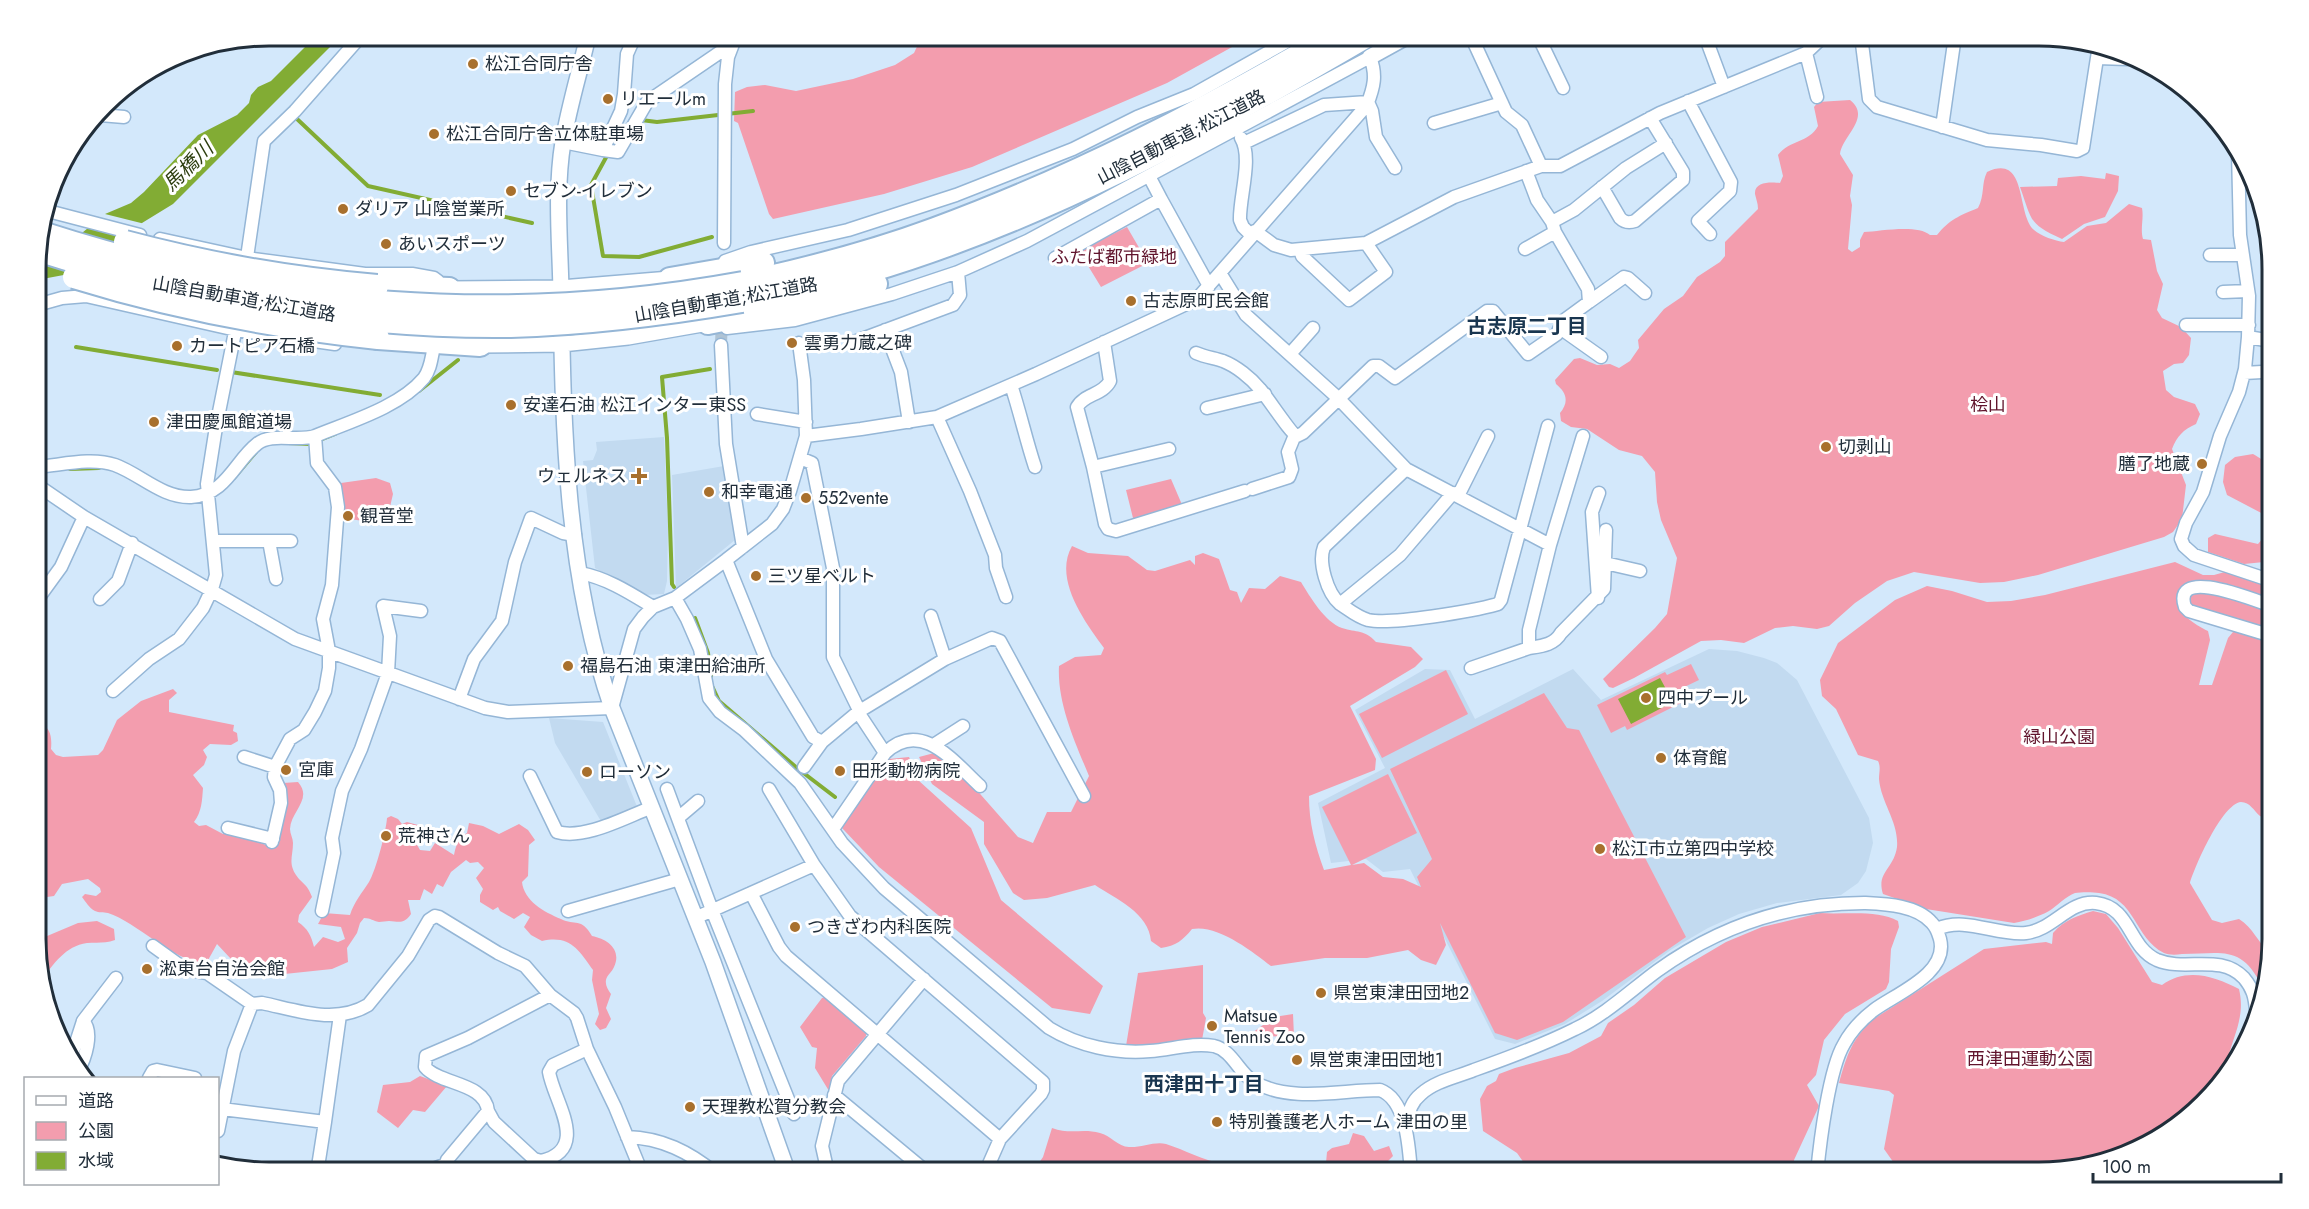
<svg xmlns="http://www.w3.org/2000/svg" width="2309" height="1209" viewBox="0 0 2309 1209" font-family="Jost,'Noto Sans JP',sans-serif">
	<rect width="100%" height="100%" fill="#d3e8fb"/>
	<path fill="#c2daf0" d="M664,437L668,527L667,581L664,594L644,595L595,568L583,461L593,460L597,450L596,442Z
		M724,466L735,540L676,588L672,475Z
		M1709,649L1737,651L1764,658L1777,663L1797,680L1869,818L1873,843L1866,871L1858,883L1841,895L1777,903L1739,914L1708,928L1672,949L1602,1001L1565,1024L1515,1044L1495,1039L1410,869L1383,872L1366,859L1331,863L1318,803L1385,768L1355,710L1425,669L1450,670L1475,719L1573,669L1601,700Z
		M549,718L603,722L638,809L602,823L555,743Z"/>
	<path fill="#f39dae" d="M922,36H1252L1167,83L972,167L884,194L773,219L769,214L738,123L734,121L735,92L747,87L765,85L796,91L853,79L895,65L914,53Z
		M1850,100C1872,117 1842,136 1840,154L1853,175L1850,196L1852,205L1848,249L1852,252L1860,247V240L1864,232C1880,231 1918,224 1930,235H1937C1950,219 1959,216 1978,208C1985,195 1981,184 1987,172C2028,153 2016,214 2034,230C2041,236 2055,241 2064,242L2087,226L2106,223L2129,204L2142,208C2144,219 2140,229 2143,239L2151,240L2157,271L2163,284L2157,310L2162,318L2181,327L2191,338L2189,355L2183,363L2174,364L2163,371L2166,390L2174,397L2195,404L2200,414L2196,424C2183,430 2177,436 2172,449L2186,485L2182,519L2173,532L2164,537L2038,575L2004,582L1980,583L1914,572L1887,581L1855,603L1829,626L1817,629L1793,626L1775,628L1744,643L1721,640L1701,641L1634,678L1613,688L1609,687L1603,679L1655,628L1667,614L1677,558L1661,520L1657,502L1655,472L1642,456L1619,450L1587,429L1571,427L1561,421L1560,413C1569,402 1567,393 1556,384L1555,380L1574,359L1580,358L1597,365L1610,364L1619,368L1630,361L1639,348L1638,340L1664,309L1683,296L1697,277L1720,262L1725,256V242L1758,209C1758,203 1756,199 1755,194C1754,181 1772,182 1780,183L1783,176L1778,155C1789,140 1809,143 1818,126L1814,107L1818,102Z
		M2106,173L2119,176L2118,191L2105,217L2084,224L2062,239C2028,224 2032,220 2020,187L2057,186L2058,178L2081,176L2105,179Z
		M1127,227L1148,263L1101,287L1079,251Z
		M2253,454C2281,470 2264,471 2272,492V564L2264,562L2244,564L2208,552V538L2215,534L2258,544L2269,531L2267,516L2227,495L2223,482L2225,465L2235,457Z
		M376,478L390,483L393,494L386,524L342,518L341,483Z
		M1171,479L1183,507L1134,522L1126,490Z
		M1072,546L1088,553L1128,556L1147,570L1155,571L1190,560L1195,565V556L1203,553L1219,559L1230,590L1237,592L1241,603L1249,588L1265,589L1280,576L1301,582C1310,597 1325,622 1342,628C1357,633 1364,629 1376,642L1411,647L1423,659L1415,667L1350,706L1376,759L1375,770L1309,796C1309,823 1315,845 1324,870L1351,865L1322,807L1388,774L1417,833L1352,865L1364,863L1383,877L1403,879L1421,887L1417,877L1432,859L1390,769L1544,693L1567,728L1579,730L1686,937L1563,1022L1517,1040L1495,1033L1440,923L1446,945L1436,965L1421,960L1408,950L1367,958H1325L1271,966C1252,951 1217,924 1192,929C1183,940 1176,946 1161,948L1151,941C1149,913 1116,899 1095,885L1047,898L1024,900L1013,893L984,844V822L932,784L919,757L938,752L974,787L1018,837L1033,843L1047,812H1071L1089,776C1075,742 1057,703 1059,666L1075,657L1101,655L1104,648C1085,622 1053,579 1072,546Z
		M2175,562L2203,575H2214L2232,570L2272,584V604L2189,583C2163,603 2188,621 2208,631L2210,640L2199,685H2212L2228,638L2233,632H2245L2272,642L2273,822C2269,820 2264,818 2260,816C2254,811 2250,802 2241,802C2222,804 2195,866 2190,883L2212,920L2222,923L2239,919C2253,928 2258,942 2270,954L2262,987C2242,944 2221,954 2182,954C2175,955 2169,955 2164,953C2134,938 2136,898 2099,893C2093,892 2081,892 2075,893C2066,896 2057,906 2049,911C2038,917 2026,921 2014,923L1926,909L1883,894C1876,872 1894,869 1897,847C1899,822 1881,803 1879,779C1879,772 1881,767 1878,761L1858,755L1836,709L1822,696L1820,680L1838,643L1895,600L1927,586L1952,591L1987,602L2011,601L2045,595Z
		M2201,592L2224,597L2272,613V632L2194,609L2189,601L2190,594Z
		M1691,664L1699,680L1678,690L1683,702L1627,730L1625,726L1611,733L1597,705L1665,672L1667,675Z
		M1446,670L1468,714L1382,758L1359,714Z
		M173,689L177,693L169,700V712L234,725L233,731L237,733L238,741L231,745L210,744L203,750L207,757L204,765L193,775L203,788C202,801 202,811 194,822L199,826L206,825L223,834L238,833L268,846L288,798L283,783L298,782C313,799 291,811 290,829C290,834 293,838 293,843C293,856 288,863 296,875C302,884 307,883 312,897L299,915L298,922C308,929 311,935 314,947L323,937L338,942L345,939L341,927L318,924L324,913L350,915C354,902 362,893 369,882C376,870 386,832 387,818L391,816L398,819L402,824L407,822L418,825L416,843L420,850L430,851L435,843L454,855C456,845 458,839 467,833L469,823L483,826L499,834L519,824L528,830L535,840L529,845L528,876L522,882C524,901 544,912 561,919C575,926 581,917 592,936C608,939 622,950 614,967C612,972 607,975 606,980C605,985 608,990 611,994L606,1008L611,1019L606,1028L600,1030L595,1024L599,1014L592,980L593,970C578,949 570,935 542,941L531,935L524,927L530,917L523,913L514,919L500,911L498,907L493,910L480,902V895L483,889L476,878L484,868L478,862L470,863L466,860L451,872L443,887L437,884L432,894L424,889L420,900H408L411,914C404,924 400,922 389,921C386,921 382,922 379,922C373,921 371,918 364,918L360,923L357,933L347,948L348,962L332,969L275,975L245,968L231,959L217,944L207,962C178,966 137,922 108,913C103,912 99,913 95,911C89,908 86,902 82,897L85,894L96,896L101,892L100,888L88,879L62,884L54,896L47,897L38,885V722C51,727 52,737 51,749L56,755L63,757L98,755L103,750L117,720L141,701Z
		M909,757L918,780L971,828L1001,900L1103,986L1090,1014L1052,1008L879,867L842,828L841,824L884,765L889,759Z
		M2093,911L2106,914L2118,928L2152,982L2162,985C2186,967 2215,976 2239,989C2246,1018 2232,1037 2227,1063L2230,1071L2215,1094L2169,1134L2114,1161L2054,1173H1901L1884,1149L1894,1095L1889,1091L1839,1083C1847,1055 1851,1041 1872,1020L1984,949L2046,942L2052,944L2053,933C2064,920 2077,916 2093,911Z
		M1820,913C1844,915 1877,909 1898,921L1899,927L1891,949L1889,982L1886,989L1845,1014L1824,1040L1816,1075L1807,1085L1819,1106L1794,1160L1795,1173H1531L1517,1153L1483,1131L1480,1099L1487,1086L1496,1081L1499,1074L1515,1068L1569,1053L1601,1036L1608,1023L1634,1005L1665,978L1726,942L1762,927Z
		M97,921L114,929L115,940C105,944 97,942 87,943C65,946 54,964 41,980L38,970V941L40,939L78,923Z
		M1203,965V1013L1206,1018L1202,1040L1137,1047L1126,1046L1138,973Z
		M826,997L866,1032V1036L832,1076L829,1091L815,1068L817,1048L812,1047L800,1027L822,998Z
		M1293,1014L1294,1036L1253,1037L1252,1033L1274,1017Z
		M420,1076L447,1086L425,1112L413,1110L398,1128L377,1112L383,1085L410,1082Z
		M1052,1128C1071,1135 1082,1128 1100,1133C1110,1135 1118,1147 1129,1147C1140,1148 1155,1141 1166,1144C1185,1150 1202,1160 1223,1164V1167L1229,1170L1228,1173H1032L1043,1157Z
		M1353,1133L1364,1136L1374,1151L1389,1146L1393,1156L1386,1163L1384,1173H1299L1320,1168L1326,1163L1327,1152L1332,1148L1349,1144Z"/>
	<path fill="#82ac34" d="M316,36H341L173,204L142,223L105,260L85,271L37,280V255L71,242L105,214L131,203L144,192L198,135L237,115L249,103L251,95L258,87L271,81Z
		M1660,678L1673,702L1631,724L1618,699Z"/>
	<path fill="#d3e8fb" d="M101,213L145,224L130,239L84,227Z"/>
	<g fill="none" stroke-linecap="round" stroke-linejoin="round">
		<path stroke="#82ac34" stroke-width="4" d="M296,118L368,186L532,223
			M641,120L657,122L753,111
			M609,152L591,185L603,256L639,257L712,237
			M76,347L217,370
			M231,372L380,395
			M662,377L667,438L672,584L674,587
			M662,377L710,369
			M419,391L458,360
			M288,443L310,444L335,434
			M70,469L99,468
			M234,478L256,452
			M695,618L708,653L711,676
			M712,686L719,701L797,768L835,797"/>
		<path stroke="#afc3d4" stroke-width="12" stroke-dasharray="12 6" stroke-linecap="butt" d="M721,345L722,316"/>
		<g stroke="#95b6d6" stroke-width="15">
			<path id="minor" d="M1471,36L1506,112L1522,125L1541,166
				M1543,36L1539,38L1563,88
				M1705,36L1724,87
				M1861,36L1869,99L1877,107L1987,140L2041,145L2077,151L2083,148L2097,58
				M2098,51L2097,58L2128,59L2130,57
				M1806,53L1817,97
				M1688,101L1731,182L1730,191L1698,221L1710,234
				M100,115L124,117
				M1434,123L1502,103
				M1942,127L1955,36
				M1241,138C1253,158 1239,198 1240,220L1243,227L1252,236
				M563,142L603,150L621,111L624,94L627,54L635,36
				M1244,143L1324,105L1368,102L1372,111L1376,137L1395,168
				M603,150L618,152L647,102L732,44
				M2238,151L2240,235L2249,296L2248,337L2245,369L2239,392L2220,436L2203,492L2186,523L2181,539L2184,546L2194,555L2272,581
				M1602,187L1620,218C1625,223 1629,223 1635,221L1683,180V172L1650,118
				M1161,199L1209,286
				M48,211L140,235
				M1552,222L1574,210L1626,168L1666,143
				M1255,231L1274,245L1291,250L1366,243L1454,197L1541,166H1560L1660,113L1806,53L1824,36
				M160,239L247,258L365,274H412L434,278L438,281
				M724,243L725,84L728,57L736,36
				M1525,249L1555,232
				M1300,250L1302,256L1349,300L1386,272L1366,243
				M2210,255H2243
				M1055,258L1161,199L1149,176
				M725,261L751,252L848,230L956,195L1073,149L1137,117L1194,94L1297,36
				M245,271L264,141L295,111L361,36
				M1220,273L1246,315L1338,398L1406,469L1550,545
				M2223,292L2248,291
				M1589,302L1624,277L1628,278L1645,293
				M37,305L62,298L86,296L236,330L335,344
				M2186,325H2249
				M727,328L795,320L892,294L958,272L1027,241L1370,57C1377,75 1374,87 1367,105L1197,299L1036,374L937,417L861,429L806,436
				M1560,328L1601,357
				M885,330L901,372L909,422
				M2248,337L2271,341
				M1104,342L1110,381C1103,395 1084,394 1077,407L1093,467L1169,449
				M851,343L953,305L960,295L958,272
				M721,345L726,444L743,547
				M1196,353C1205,357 1214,358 1223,361C1236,366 1251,378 1260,389C1268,398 1291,434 1297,436L1303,433L1373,366H1379L1395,378L1487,311H1493L1528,354L1557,334L1563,321L1589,302L1588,289L1555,232L1552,222L1537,200L1526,171
				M1290,354L1313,328
				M2244,373L2262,372
				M1011,385C1020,412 1026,440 1035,467
				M1207,408L1265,394
				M757,414L806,422
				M937,417L970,491L995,555L996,568L1006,597
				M1583,436L1550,545L1529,630V648C1542,646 1554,645 1561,633L1604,589L1606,530
				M800,458L812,463L833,568V657L858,708V712L885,753
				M37,467C62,465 91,457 115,465C140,474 162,498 191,497C226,495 235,461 257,444C271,432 297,442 315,436C349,422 400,407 424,378C430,370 431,361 433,351
				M1093,467L1105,524L1108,529L1116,531L1245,491
				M37,485L84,517L295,639L485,708L508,712L612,708L634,629L643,617L653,607L675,598L726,560L772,524L783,509L790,491L806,436L804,380L799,343
				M1252,489L1289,477L1292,469L1288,452L1295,435
				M1453,493L1400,555L1340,604C1348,609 1357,617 1368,620C1392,625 1473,611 1498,604L1501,600L1548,426
				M1458,496L1488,436
				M213,541H291
				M269,541L276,579
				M726,560L766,659L813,737L822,742L858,712L945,659L992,638L1000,641L1084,796
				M1605,563L1640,571
				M580,573C607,578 630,593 653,607
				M675,598L687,619L700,649L709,698L720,712L744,730L800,783L842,843L884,888L1049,1028C1078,1046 1116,1054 1150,1051C1170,1050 1193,1042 1214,1046C1232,1050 1239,1073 1254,1082C1291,1103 1340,1090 1380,1090C1407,1100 1409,1148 1411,1173
				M1598,598L1592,512L1599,493
				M100,599L118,581L132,543
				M37,600L61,567L84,517
				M1340,604C1327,593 1318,562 1324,547L1406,469
				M2272,606C2256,601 2171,565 2185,607L2189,611L2272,636
				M931,616L945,659
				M1471,668L1529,648
				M113,691L149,659L179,639L203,608L212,589L216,575L207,484L216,427L239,312
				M459,699L474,659L502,621L515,562L531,518L563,533L575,535
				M935,744L963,726
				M244,757L275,767
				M804,767L822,742
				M530,776L557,832C584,840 624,818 650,808
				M667,789L712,910L794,1114
				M769,789L814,865
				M678,818L698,801
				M228,828L273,839
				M833,829L885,753C921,718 954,762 980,786
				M272,842L281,803L280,790L274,777L275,767L290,739L304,730L315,712L325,691L329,668V651L323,619L332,585L338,507L335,487L317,463L315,436
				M751,893L779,947L786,956L1000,1139
				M322,911L334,853L332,838L342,791L361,749L388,673L390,636L383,606L421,611
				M568,911L680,879
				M695,918L814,865L850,916L1043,1082V1090L1041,1094L1000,1139L985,1173
				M1937,929C1966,916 1996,936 2026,933C2053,930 2069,900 2096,903C2131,907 2128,947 2157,960C2186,972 2220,953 2244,978C2253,989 2255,997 2256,1011
				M153,946L185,969L207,973L252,1004
				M2242,1053L2251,1031
				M71,1058L83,1021
				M78,1071C85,1059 94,1032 83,1021L116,978
				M149,1078L153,1071L157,1070L195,1078
				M834,1095L928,1173
				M222,1109L325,1122L340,1015
				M488,1111C485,1082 440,1085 425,1067L426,1056L468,1038L550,995L574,1013L577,1018L587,1049L615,1107L642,1173
				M1406,1126C1409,1113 1410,1103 1421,1094C1435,1081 1457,1077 1474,1070C1508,1058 1543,1045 1575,1029C1605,1015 1630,991 1657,971C1718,927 1788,903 1864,903C1886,904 1917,905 1932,923C1937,928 1938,933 1940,939C1949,974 1895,994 1874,1010C1861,1020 1851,1031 1844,1044C1829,1069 1820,1142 1817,1173
				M218,1131L234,1051L252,1004L262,1003C296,1010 335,1025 368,1005L408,956L429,920L435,916L439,917L498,953L525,966L550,995
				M627,1137C662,1138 689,1152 715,1173
				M317,1173L325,1122
				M423,1173L446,1164
				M450,1173L446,1168L447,1160L488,1111L494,1122L534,1159L541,1161C591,1149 554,1102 549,1072L553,1065L587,1049
				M828,1173L822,1146L838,1081L924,979"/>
		</g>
		<g stroke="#95b6d6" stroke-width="18">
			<path id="tertiary" d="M588,36C580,71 569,106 563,142C555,191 560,242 561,291C563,430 566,575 612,708L713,962L788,1173
				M1370,57L1408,36
				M449,289L561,288L670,279
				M480,345L562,344L628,337L708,323"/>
		</g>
		<g stroke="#95b6d6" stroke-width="26">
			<path id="motorway" d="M670,279L763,263
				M743,283C808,269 873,252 935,229C1074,178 1205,110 1332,36
				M377,286L449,289
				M742,301C783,292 825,283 866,272C1043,220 1208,129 1367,36
				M708,323L823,300L876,284
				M378,338L480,345"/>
		</g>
		<use href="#minor" stroke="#fff" stroke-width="12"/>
		<use href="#tertiary" stroke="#fff" stroke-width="15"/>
		<use href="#motorway" stroke="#fff" stroke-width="22"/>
		<g stroke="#95b6d6" stroke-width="26" stroke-linecap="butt">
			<path id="motorway-bridge" d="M42,233C274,308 502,327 743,283
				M125,242C208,264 292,279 377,286
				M38,250C191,299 349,328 511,326C589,324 666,314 742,301
				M74,277C174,308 274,327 378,338"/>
		</g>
		<use href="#motorway-bridge" stroke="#fff" stroke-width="22"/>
	</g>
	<g fill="#a8702d" stroke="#fff" stroke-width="2">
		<circle cx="473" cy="64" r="6"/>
		<circle cx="608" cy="99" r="6"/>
		<circle cx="434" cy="134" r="6"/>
		<circle cx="511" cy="191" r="6"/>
		<circle cx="343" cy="209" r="6"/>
		<circle cx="386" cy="244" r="6"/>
		<circle cx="1131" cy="301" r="6"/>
		<circle cx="792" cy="343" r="6"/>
		<circle cx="177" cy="346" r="6"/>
		<circle cx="511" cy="405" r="6"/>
		<circle cx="154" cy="422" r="6"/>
		<circle cx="1826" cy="447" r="6"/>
		<circle cx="2202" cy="464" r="6"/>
		<path d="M636 467h6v6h6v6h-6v6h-6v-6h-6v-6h6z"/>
		<circle cx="709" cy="492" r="6"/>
		<circle cx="806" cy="498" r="6"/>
		<circle cx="348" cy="516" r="6"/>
		<circle cx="756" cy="576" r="6"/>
		<circle cx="568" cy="666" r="6"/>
		<circle cx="1646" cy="698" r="6"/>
		<circle cx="1661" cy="758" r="6"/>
		<circle cx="286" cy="770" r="6"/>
		<circle cx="840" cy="771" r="6"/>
		<circle cx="587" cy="772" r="6"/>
		<circle cx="386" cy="836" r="6"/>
		<circle cx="1600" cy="849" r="6"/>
		<circle cx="795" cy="927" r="6"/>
		<circle cx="147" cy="969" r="6"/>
		<circle cx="1321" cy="993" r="6"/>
		<circle cx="1212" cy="1026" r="6"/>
		<circle cx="1297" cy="1060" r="6"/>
		<circle cx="690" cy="1107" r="6"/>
		<circle cx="1217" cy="1122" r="6"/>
	</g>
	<g text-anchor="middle" stroke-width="6" stroke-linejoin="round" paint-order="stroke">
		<g font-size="18" fill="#212e3a" stroke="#fff" text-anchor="start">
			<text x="485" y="70">松江合同庁舎</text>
			<text x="620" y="105">リエールm</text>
			<text x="446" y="140">松江合同庁舎立体駐車場</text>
			<text x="523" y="197">セブン-イレブン</text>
			<text x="355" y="215">ダリア 山陰営業所</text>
			<text x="398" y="250">あいスポーツ</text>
			<text x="1143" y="307">古志原町民会館</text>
			<text x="804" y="349">雲勇力蔵之碑</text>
			<text x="189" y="352">カートピア石橋</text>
			<text x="523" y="411">安達石油 松江インター東SS</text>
			<text x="166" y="428">津田慶風館道場</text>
			<text x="1838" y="453">切剥山</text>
			<text x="2190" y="470" text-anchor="end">膳了地蔵</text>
			<text x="627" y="482" text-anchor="end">ウェルネス</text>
			<text x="721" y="498">和幸電通</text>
			<text x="818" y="504">552vente</text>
			<text x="360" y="522">観音堂</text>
			<text x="768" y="582">三ツ星ベルト</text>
			<text x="580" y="672">福島石油 東津田給油所</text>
			<text x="1658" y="704">四中プール</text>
			<text x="1673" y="764">体育館</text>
			<text x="298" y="776">宮庫</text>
			<text x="852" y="777">田形動物病院</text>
			<text x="599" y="778">ローソン</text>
			<text x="398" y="842">荒神さん</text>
			<text x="1612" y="855">松江市立第四中学校</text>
			<text x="807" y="933">つきざわ内科医院</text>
			<text x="159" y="975">淞東台自治会館</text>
			<text x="1333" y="999">県営東津田団地2</text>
			<text x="1224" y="1022">Matsue<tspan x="1224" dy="21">Tennis Zoo</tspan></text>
			<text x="1309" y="1066">県営東津田団地1</text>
			<text x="702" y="1113">天理教松賀分教会</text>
			<text x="1229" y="1128">特別養護老人ホーム 津田の里</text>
		</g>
		<g font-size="18" fill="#212e3a" stroke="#fff">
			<text transform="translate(1181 137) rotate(-27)" y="6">山陰自動車道;松江道路</text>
			<text transform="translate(244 299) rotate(10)" y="6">山陰自動車道;松江道路</text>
			<text transform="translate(726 300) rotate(-10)" y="6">山陰自動車道;松江道路</text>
		</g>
		<g font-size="18" fill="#61152d" stroke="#fff">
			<text x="1114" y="263">ふたば都市緑地</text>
			<text x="1988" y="411">桧山</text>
			<text x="2059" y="743">緑山公園</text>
			<text x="2030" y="1065">西津田運動公園</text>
		</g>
		<g font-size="20" font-style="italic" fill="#2e3f10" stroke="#fff">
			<text transform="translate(188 166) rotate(-44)" y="7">馬橋川</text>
		</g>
		<g font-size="20" font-weight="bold" fill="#193650" stroke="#fff">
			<text x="1527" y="333">古志原二丁目</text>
			<text x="1204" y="1091">西津田十丁目</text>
		</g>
	</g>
	<path d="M0 0H2309V1209H0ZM269 46H2039A223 223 0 0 1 2262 269V939A223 223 0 0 1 2039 1162H269A223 223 0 0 1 46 939V269A223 223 0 0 1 269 46Z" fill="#fff" fill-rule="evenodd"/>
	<path fill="none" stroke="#212e3a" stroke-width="3" d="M269 46H2039A223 223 0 0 1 2262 269V939A223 223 0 0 1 2039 1162H269A223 223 0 0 1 46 939V269A223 223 0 0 1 269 46Z"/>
	<rect x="24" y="1077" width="195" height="108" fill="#ffffff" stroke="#a6abb0" stroke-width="1.5"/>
	<rect x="36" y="1096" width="30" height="9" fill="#ffffff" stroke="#a6abb0" stroke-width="1.5"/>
	<text x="78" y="1107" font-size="18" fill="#212e3a">道路</text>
	<rect x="36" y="1122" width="30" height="18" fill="#f39dae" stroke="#a6abb0" stroke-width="1.5"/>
	<text x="78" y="1137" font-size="18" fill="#212e3a">公園</text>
	<rect x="36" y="1152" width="30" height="18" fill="#82ac34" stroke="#a6abb0" stroke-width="1.5"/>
	<text x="78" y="1167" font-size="18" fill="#212e3a">水域</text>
	<path d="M2093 1173v9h188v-9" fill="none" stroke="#212e3a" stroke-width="3"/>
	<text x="2102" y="1173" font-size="18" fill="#212e3a" stroke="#ffffff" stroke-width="4.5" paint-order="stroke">100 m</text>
</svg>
